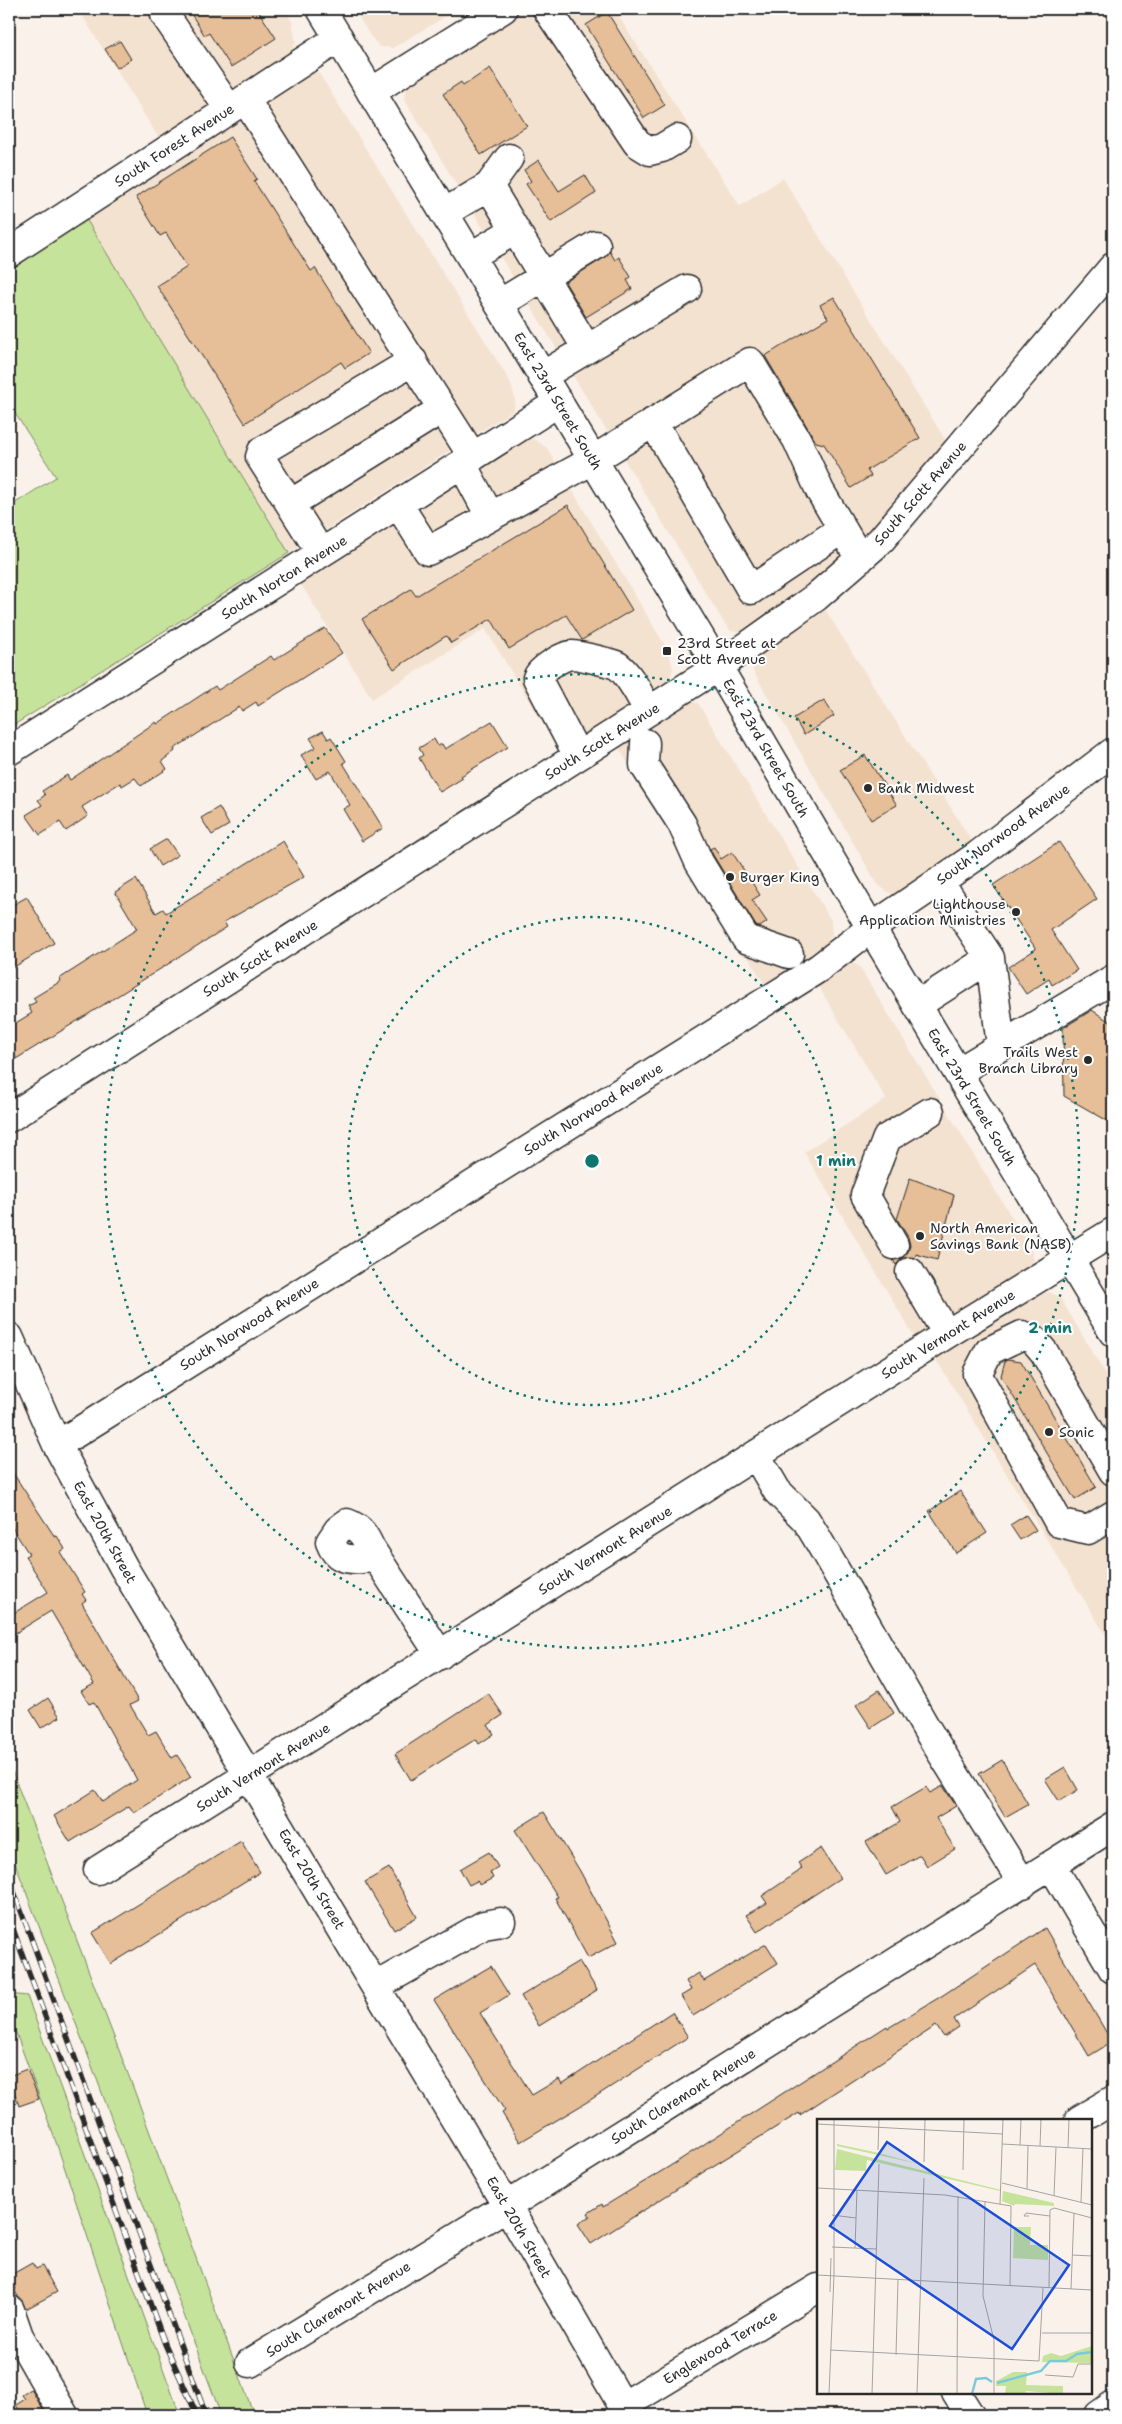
<svg xmlns="http://www.w3.org/2000/svg" width="1122" height="2424" viewBox="0 0 1122 2424" font-family="'Shantell Sans',sans-serif">
	<rect width="100%" height="100%" fill="#faf2ea"/>
	<filter id="ink" filterUnits="userSpaceOnUse"><feTurbulence type="fractalNoise" baseFrequency=".02" numOctaves="2"/><feDisplacementMap in="SourceGraphic" scale="10" xChannelSelector="R" yChannelSelector="G"/><feConvolveMatrix kernelMatrix="1 2 1 2 8 2 1 2 1" color-interpolation-filters="sRGB"/></filter>
	<g filter="url(#ink)">
		<path fill="#f4e2d1" d="M78,9H284L292,21L296,42L289,55L161,142Z
			M354,9H458L393,48L380,47L370,36Z
			M522,9H614L740,206L783,178L948,444L881,525L813,585L744,632L731,631L724,623L404,99L406,87L415,74Z
			M305,72L319,73L510,381L515,398L514,410L289,553L83,214Z
			M534,439L547,448L669,652L673,668L670,680L561,753L485,629L372,699L300,583L519,442Z
			M821,603L975,846L899,895L889,893L877,884L753,671L755,657Z
			M688,701L698,703L831,920L832,934L827,943L765,985L615,742Z
			M850,962L859,966L1030,1247L1034,1259L1030,1269L916,1340L804,1152L886,1099L815,981Z
			M1049,1292L1060,1297L1113,1387V1647L935,1358L1032,1298Z"/>
		<path fill="#c6e39b" stroke="#788763" d="M83,214L289,553L9,728V507L56,477L9,404V265Z
			M9,1763L130,2079L254,2415H221L95,2074L9,1847Z
			M9,1994L27,1996L180,2415H147L57,2145L9,2014Z"/>
		<path fill="#e6be97" stroke="#2b2b2b" d="M188,9H257L276,38L231,67L209,33L205,36Z
			M607,12L665,105L644,118L586,25Z
			M120,41L131,59L117,68L105,49Z
			M490,68L527,126L481,155L443,94L461,82L463,86Z
			M230,137L257,179L254,181L311,271L315,268L369,353L345,368L341,362L245,423L157,286L187,267L166,233L160,236L136,197Z
			M539,160L559,191L585,175L596,193L551,222L526,184L531,181L524,170Z
			M610,252L615,260L619,257L631,277L627,280L632,289L586,317L565,282L604,258Z
			M834,297L920,438L867,470L871,476L851,488L824,444L816,442L765,356L828,318L820,305Z
			M568,505L632,610L582,640L566,615L509,649L491,619L451,643L446,636L394,669L362,619L411,589L416,596Z
			M325,628L342,653L258,706L256,702L242,711L239,707L174,749L175,751L162,761L167,769L141,786L135,778L122,786L120,783L82,807L88,816L66,831L60,822L40,835L26,815L42,805L38,800L45,795L42,791L67,775L70,780L156,722L157,724L215,686L218,690L271,656L274,660Z
			M824,700L834,716L804,735L794,718Z
			M492,721L508,747L461,776L463,778L440,792L419,758L423,755L419,748L434,739L438,746L442,744L445,749Z
			M323,731L328,739L331,737L346,761L343,763L383,828L362,841L343,809L350,805L330,771L316,779L301,755L316,747L310,738Z
			M865,755L897,805L871,820L840,770Z
			M219,807L229,825L212,835L201,818Z
			M167,839L178,855L160,866L150,849Z
			M283,841L304,877L224,922L227,927L103,1005L16,1059L14,1055L9,1058V1027L32,1013L28,1006L36,1002L33,998L61,981L59,979L137,929L115,892L136,879L156,913L163,909L166,913Z
			M1059,842L1097,899L1051,930L1077,970L1052,985L1049,979L1026,994L1008,967L1036,949L993,885Z
			M714,847L721,859L732,852L760,895L752,900L767,922L760,927L756,926L713,855L710,849Z
			M27,897L54,943L9,970V907Z
			M1092,1010L1113,1024V1124L1064,1096L1063,1028Z
			M910,1178L954,1195L937,1260L916,1254L915,1258H902L896,1265L893,1260L902,1258L908,1252L910,1245L908,1237L897,1219Z
			M1008,1359L1021,1361L1096,1487L1075,1500L1001,1376L1005,1361Z
			M9,1467L55,1537L57,1536L65,1549L60,1552L85,1592L82,1594L86,1600L82,1603L138,1701L130,1705L148,1735L156,1731L172,1758L177,1755L191,1777L134,1813L129,1806L70,1842L54,1816L95,1790L103,1802L137,1780L94,1702L89,1704L81,1691L94,1684L51,1611L9,1637V1616L48,1592L25,1556L29,1554L9,1523Z
			M960,1491L987,1533L956,1553L929,1511Z
			M1026,1515L1036,1530L1020,1540L1010,1525Z
			M879,1690L894,1713L871,1728L856,1705Z
			M488,1693L503,1715L488,1725L494,1734L479,1744L476,1739L411,1780L395,1754Z
			M48,1698L60,1717L41,1728L30,1710Z
			M1002,1760L1028,1804L1005,1817L979,1774Z
			M1065,1767L1078,1790L1059,1801L1045,1779Z
			M943,1786L956,1806L936,1818L955,1849L927,1866L920,1855L886,1875L866,1842L900,1822L892,1807L926,1787L930,1793Z
			M544,1812L580,1871L618,1942L588,1958L555,1898L558,1897L515,1830Z
			M241,1841L260,1872L111,1964L92,1933Z
			M821,1848L840,1878L757,1932L746,1915L767,1903L762,1896L798,1872L802,1868L798,1863Z
			M489,1852L498,1867L490,1872L493,1878L480,1885L477,1881L469,1885L460,1869Z
			M389,1868L417,1917L394,1930L365,1882Z
			M1045,1928L1112,2042L1089,2056L1035,1965L954,2019L959,2027L944,2037L936,2026L800,2115L799,2113L705,2171L591,2244L578,2224L590,2216L588,2213L602,2204L603,2207L675,2163L887,2026L888,2028L940,1997Z
			M766,1944L778,1963L693,2016L681,1996L691,1990L686,1981L699,1973L704,1981Z
			M579,1961L597,1990L539,2026L521,1996Z
			M491,1966L509,1995L480,2013L532,2095L559,2079L562,2084L672,2012L688,2037L587,2102L520,2142L502,2113L505,2111L434,2000Z
			M27,2069L39,2099L19,2106L9,2076Z
			M32,2263L36,2269L42,2266L57,2292L26,2309L14,2290L16,2289L9,2276Z
			M31,2389L46,2415H22L16,2405L25,2399L22,2395Z"/>
		<g fill="none" stroke-linecap="round" stroke-linejoin="round">
			<g stroke="#2b2b2b" stroke-width="31">
				<path id="minor" d="M547,9L637,143L650,151L662,148L677,139
					M165,15L229,109
					M371,92L503,9
					M245,99L473,457
					M489,186L587,349
					M444,213L489,186L509,158
					M9,253L339,38
					M471,256L515,230
					M499,304L596,245
					M542,376L687,289
					M653,422L751,590L842,529
					M462,464L490,516
					M290,504L260,457L262,451L413,361
					M398,504L428,551L593,460L750,362L797,440L820,491L860,559
					M321,553L290,504L442,409
					M645,743L644,765L682,824L699,862L746,939L789,954
					M9,751L559,402
					M578,756L537,678C540,669 562,656 572,655C579,655 613,663 618,666C631,676 640,697 649,711
					M990,958L1001,1046
					M917,1005L990,958L939,881
					M958,1072L1113,979
					M9,1118L718,667L816,597L880,541L1113,267
					M894,1245L865,1195L887,1138L930,1112
					M910,1272L938,1319
					M9,1337L57,1445L124,1568L507,2206L628,2415
					M57,1445L819,968L871,928L978,855L1113,752
					M756,1455L777,1491L806,1520L817,1538L926,1728L1023,1884
					M1113,1471L1044,1352L1033,1339L1022,1335L989,1351L977,1374L1059,1523L1088,1530L1113,1515
					M371,1549L362,1559C345,1560 336,1558 330,1542L338,1530L347,1523C361,1528 365,1536 371,1549L440,1655
					M1052,1866L1113,1969
					M98,1870L947,1334L1113,1232
					M376,1986L484,1925L501,1922
					M1079,2120L1113,2100
					M10,2310L19,2336L64,2415
					M250,2363L507,2206L1113,1826
					M956,2393L970,2415
					M623,2406L818,2288"/>
			</g>
			<g stroke="#2b2b2b" stroke-width="31">
				<path id="major" d="M321,9L718,667L871,928L1113,1332
					M1099,2415L1113,2405"/>
			</g>
			<use href="#minor" stroke="#fff" stroke-width="28"/>
			<use href="#major" stroke="#fff" stroke-width="28"/>
			<g stroke="#2b2b2b" stroke-width="5.5">
				<path id="rail" d="M9,1878L206,2415
					M9,1918L165,2344L197,2415"/>
			</g>
			<use href="#rail" stroke="#fff" stroke-width="4" stroke-dasharray="11" stroke-linecap="butt"/>
		</g>
	</g>
	<g fill="none" stroke="#0f766e" stroke-width="2.5" stroke-dasharray="2.5 5">
		<circle cx="592" cy="1161" r="244"/>
		<circle cx="592" cy="1161" r="487"/>
	</g>
	<g fill="#2b2b2b" stroke="#fff" stroke-width="2">
		<rect x="662" y="646" width="10" height="10" rx="2.5"/>
		<circle cx="868" cy="788" r="5"/>
		<circle cx="730" cy="877" r="5"/>
		<circle cx="1016" cy="912" r="5"/>
		<circle cx="1088" cy="1060" r="5"/>
		<circle cx="920" cy="1236" r="5"/>
		<circle cx="1049" cy="1432" r="5"/>
	</g>
	<g text-anchor="middle" stroke-width="4" stroke-linejoin="round" paint-order="stroke">
		<g font-size="14" fill="#2b2b2b" stroke="#fff">
			<text transform="translate(174 145) rotate(-33)" y="5">South Forest Avenue</text>
			<text transform="translate(558 401) rotate(59)" y="5">East 23rd Street South</text>
			<text transform="translate(920 493) rotate(-49)" y="5">South Scott Avenue</text>
			<text transform="translate(284 577) rotate(-32)" y="5">South Norton Avenue</text>
			<text transform="translate(602 741) rotate(-32)" y="5">South Scott Avenue</text>
			<text transform="translate(766 748) rotate(60)" y="5">East 23rd Street South</text>
			<text transform="translate(1003 834) rotate(-36)" y="5">South Norwood Avenue</text>
			<text transform="translate(260 958) rotate(-32)" y="5">South Scott Avenue</text>
			<text transform="translate(972 1097) rotate(59)" y="5">East 23rd Street South</text>
			<text transform="translate(593 1109) rotate(-32)" y="5">South Norwood Avenue</text>
			<text transform="translate(249 1324) rotate(-32)" y="5">South Norwood Avenue</text>
			<text transform="translate(948 1334) rotate(-32)" y="5">South Vermont Avenue</text>
			<text transform="translate(105 1532) rotate(61)" y="5">East 20th Street</text>
			<text transform="translate(605 1550) rotate(-32)" y="5">South Vermont Avenue</text>
			<text transform="translate(263 1767) rotate(-32)" y="5">South Vermont Avenue</text>
			<text transform="translate(312 1879) rotate(59)" y="5">East 20th Street</text>
			<text transform="translate(683 2096) rotate(-32)" y="5">South Claremont Avenue</text>
			<text transform="translate(519 2227) rotate(60)" y="5">East 20th Street</text>
			<text transform="translate(338 2309) rotate(-32)" y="5">South Claremont Avenue</text>
			<text transform="translate(720 2347) rotate(-31)" y="5">Englewood Terrace</text>
		</g>
		<g font-size="14" fill="#2b2b2b" stroke="#fff" text-anchor="start">
			<text x="677" y="648">23rd Street at<tspan x="677" dy="16">Scott Avenue</tspan></text>
			<text x="878" y="793">Bank Midwest</text>
			<text x="740" y="882">Burger King</text>
			<text x="1006" y="909" text-anchor="end">Lighthouse<tspan x="1006" dy="16">Application Ministries</tspan></text>
			<text x="1078" y="1057" text-anchor="end">Trails West<tspan x="1078" dy="16">Branch Library</tspan></text>
			<text x="930" y="1233">North American<tspan x="930" dy="16">Savings Bank (NASB)</tspan></text>
			<text x="1059" y="1437">Sonic</text>
		</g>
	</g>
	<g transform="translate(817 2119)">
		<rect width="275" height="275" fill="#faf2ea"/>
		<path d="M20,25L62,34L102,45L20,27ZM20,30L184,71L183,72L50,41L49,52L18,51ZM186,72L237,84V87L198,85L197,87L185,82ZM197,108H214L213,126H231V141L196,139ZM275,227V244L225,243L226,237L234,234L244,237ZM196,253H210L209,266L246,267V275L209,272V275H188L189,267H179V262Z" fill="#c6e39b"/>
		<path fill="none" stroke="#7ccad9" stroke-width="2.5" d="M180,264L224,252L233,242H249L260,235L275,233M155,275L159,260L169,259L175,263"/>
		<path fill="none" stroke="#a7a29e" stroke-width="1" d="M0,5L186,15M185,25L275,30M203,26L204,0M223,27L224,0M251,29L252,0M61,31L62,0M107,43L108,0M146,51L147,0M185,64L275,86M0,69L128,76L194,87L193,167M210,70L211,27M237,77L239,28M168,82L166,177L177,221V275M264,83L266,29M183,85L186,0M15,96L39,99M212,97H207L209,94L233,97M15,128L59,130M38,129L40,71M255,136L275,137M0,156L275,171M232,169L233,91L237,89L275,99M254,170L257,94M13,173L14,139M225,214H275M13,231L222,242L226,169M79,236L81,161M228,256L256,258L261,245H275M12,275L17,156V0M55,275L62,45M100,275L107,59M140,275L141,77"/>
		<path fill="#1d4ed8" fill-opacity="0.15" stroke="#1d4ed8" stroke-width="2.5" d="M70,23L252,146L195,230L13,107Z"/>
		<rect width="275" height="275" fill="none" stroke="#2b2b2b" stroke-width="2.5"/>
	</g>
	<circle cx="592" cy="1161" r="8" fill="#0f766e" stroke="#fff" stroke-width="2.5"/>
	<g font-size="15" text-anchor="middle" font-weight="bold" fill="#0f766e" stroke="#fff" stroke-width="4" stroke-linejoin="round" paint-order="stroke">
		<text x="836" y="1166">1 min</text>
		<text x="1050" y="1333">2 min</text>
	</g>
	<rect width="1122" height="2424" fill="none" stroke="#fff" stroke-width="30"/>
	<rect x="15" y="15" width="1092" height="2394" fill="none" stroke="#2b2b2b" stroke-width="2" filter="url(#ink)"/>
</svg>
